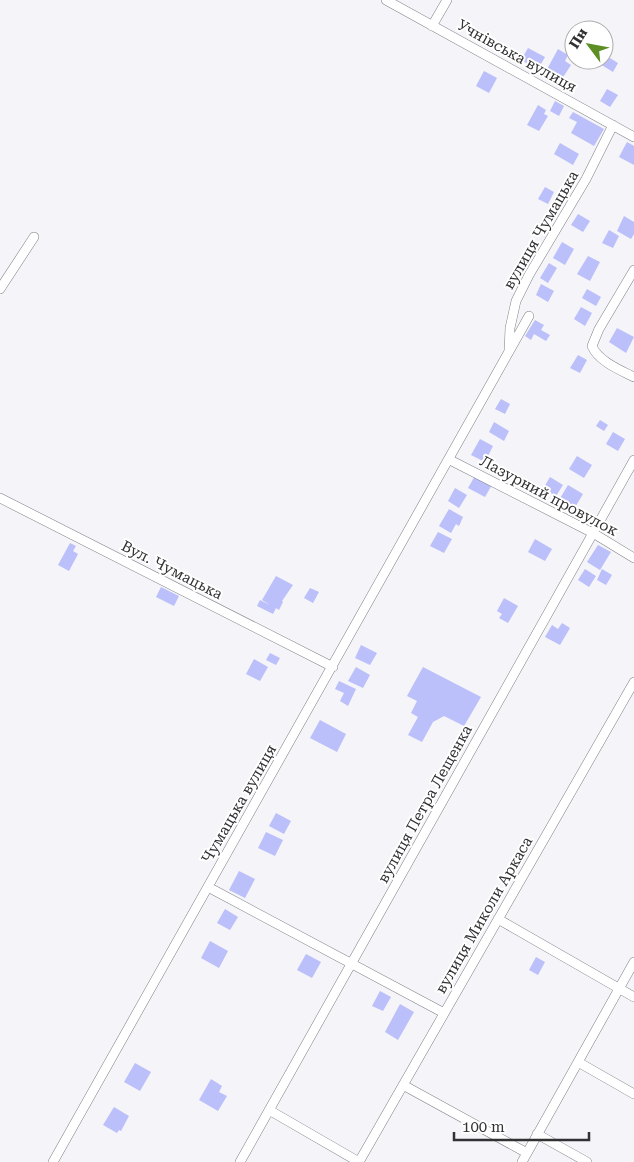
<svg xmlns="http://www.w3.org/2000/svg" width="634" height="1162" viewBox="0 0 634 1162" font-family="'Roboto Serif',serif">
	<rect width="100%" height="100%" fill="#f4f4f9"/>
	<path fill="#bbbffa" d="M528,48L545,57L538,69L521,60Z
		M558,49L568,55L565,61L571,65L560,82L545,73Z
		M605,55L618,63L613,72L600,64L602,60H604Z
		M484,71L497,78L489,93L476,86Z
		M607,89L618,95L610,107L600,101Z
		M555,101L564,106L559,116L550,111Z
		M538,105L546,110L544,114L548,116L539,131L527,125Z
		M573,112L604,129L594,146L571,133L577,122L569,118Z
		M627,142L634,146V165L619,157Z
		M560,143L579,154L573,165L554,154Z
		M545,187L554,192L548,204L538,199Z
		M578,214L590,221L583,232L571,225Z
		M624,216L634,222V234L631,239L617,231Z
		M609,230L619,236L613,248L602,243Z
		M562,242L574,249L565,265L553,258Z
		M588,256L600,262L590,281L577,274Z
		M549,263L557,268L548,283L540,278Z
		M541,284L554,291L548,302L536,295Z
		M587,289L601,297L596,306L582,298Z
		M581,307L592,313L585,326L574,319Z
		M535,320L544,325L541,330L550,335L546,341L534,334L531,340L525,336Z
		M617,328L634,337L626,353L609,342Z
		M578,355L587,360L580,373L570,368Z
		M501,399L510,404L505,414L495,409Z
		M600,420L608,425L604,431L596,426Z
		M494,422L509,431L504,441L489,432Z
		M613,432L625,439L618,451L606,444Z
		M480,439L493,446L485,462L471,455Z
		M577,456L592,465L584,478L569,469Z
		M476,474L493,483L485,497L468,488Z
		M550,477L563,485L556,496L543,489Z
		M568,485L583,494L574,509L559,500Z
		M455,488L467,495L459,508L448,501Z
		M449,509L463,517L459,526L456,524L451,533L439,526Z
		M438,532L452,539L444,553L430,546Z
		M535,539L552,549L545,561L528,552Z
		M70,543L76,546L73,551L78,554L69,571L58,565Z
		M598,545L611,552L600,570L587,562Z
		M585,569L596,576L589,587L578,580Z
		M602,569L612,575L606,585L597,580Z
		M276,576L293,585L282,601L283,602L279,610L276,608L273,614L257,606L260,600L270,605L262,600Z
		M161,587L179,596L174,606L156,597Z
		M310,588L319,592L313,603L304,598Z
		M504,598L518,606L508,623L499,618L502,614L497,611Z
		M562,623L570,628L560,645L545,637L552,625L558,629Z
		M361,645L377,653L370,665L355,658Z
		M270,653L280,658L276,665L266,660Z
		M254,659L268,667L260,681L246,674Z
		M356,667L370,675L363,688L348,681Z
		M423,667L481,697L464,726L444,716L433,722L422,742L408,735L418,717L411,713L417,701L407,696Z
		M339,681L356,689L348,706L340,701L344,693L335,689Z
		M320,720L346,734L337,752L310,738Z
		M276,813L291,821L284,834L269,826Z
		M266,832L283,840L275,856L258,848Z
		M239,871L255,879L245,898L229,890Z
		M225,909L238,917L230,930L217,923Z
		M210,941L228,951L219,968L201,958Z
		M306,954L321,962L312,978L297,970Z
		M536,957L545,962L538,975L529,970Z
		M380,991L391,997L383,1011L372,1006Z
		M400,1004L414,1012L398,1040L385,1032Z
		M135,1063L151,1072L140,1091L124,1082Z
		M211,1079L222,1086L219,1092L227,1096L218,1111L199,1100Z
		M114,1107L129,1116L121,1131L119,1130L117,1133L103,1125Z"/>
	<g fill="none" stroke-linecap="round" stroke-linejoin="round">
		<g stroke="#7f8085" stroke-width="10">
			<path id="minor" d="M386,0L634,137
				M432,26L447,0
				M634,270L599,329L592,346C598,361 620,370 634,377
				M0,289L34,237
				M509,351L510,328L516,301L529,275L586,179L613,125
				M450,460L593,533L634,558
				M0,498L333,667
				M208,887L444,1013
				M498,919L634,997
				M578,1062L634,1094
				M403,1085L527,1153
				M269,1110L359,1162
				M537,1134L587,1162
				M53,1162L529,316
				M240,1162L634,460
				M359,1162L634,682
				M522,1162L634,962"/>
		</g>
		<use href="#minor" stroke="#fff" stroke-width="9"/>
	</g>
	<g text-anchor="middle" stroke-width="4" stroke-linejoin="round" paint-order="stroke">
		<g font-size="15" fill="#323234" stroke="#fff">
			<text transform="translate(517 56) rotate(29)" y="5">Учнівська вулиця</text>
			<text transform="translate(541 230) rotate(-60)" y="5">вулиця Чумацька</text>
			<text transform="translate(549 496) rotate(28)" y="5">Лазурний провулок</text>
			<text transform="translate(172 570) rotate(27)" y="5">Вул. Чумацька</text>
			<text transform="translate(239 804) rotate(-60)" y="5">Чумацька вулиця</text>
			<text transform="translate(425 804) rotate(-61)" y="5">вулиця Петра Лещенка</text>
			<text transform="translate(484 915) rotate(-60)" y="5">вулиця Миколи Аркаса</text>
		</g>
	</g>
	<g transform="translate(589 45) rotate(302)"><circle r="24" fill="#ffffff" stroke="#adadae"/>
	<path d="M0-4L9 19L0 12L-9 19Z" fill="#5d8e24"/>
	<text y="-8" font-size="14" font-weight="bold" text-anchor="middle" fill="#323234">Пн</text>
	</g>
	<path d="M454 1132v8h135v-8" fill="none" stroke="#323234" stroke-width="2.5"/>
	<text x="462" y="1132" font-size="15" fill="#323234" stroke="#ffffff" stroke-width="4" paint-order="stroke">100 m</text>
</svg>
